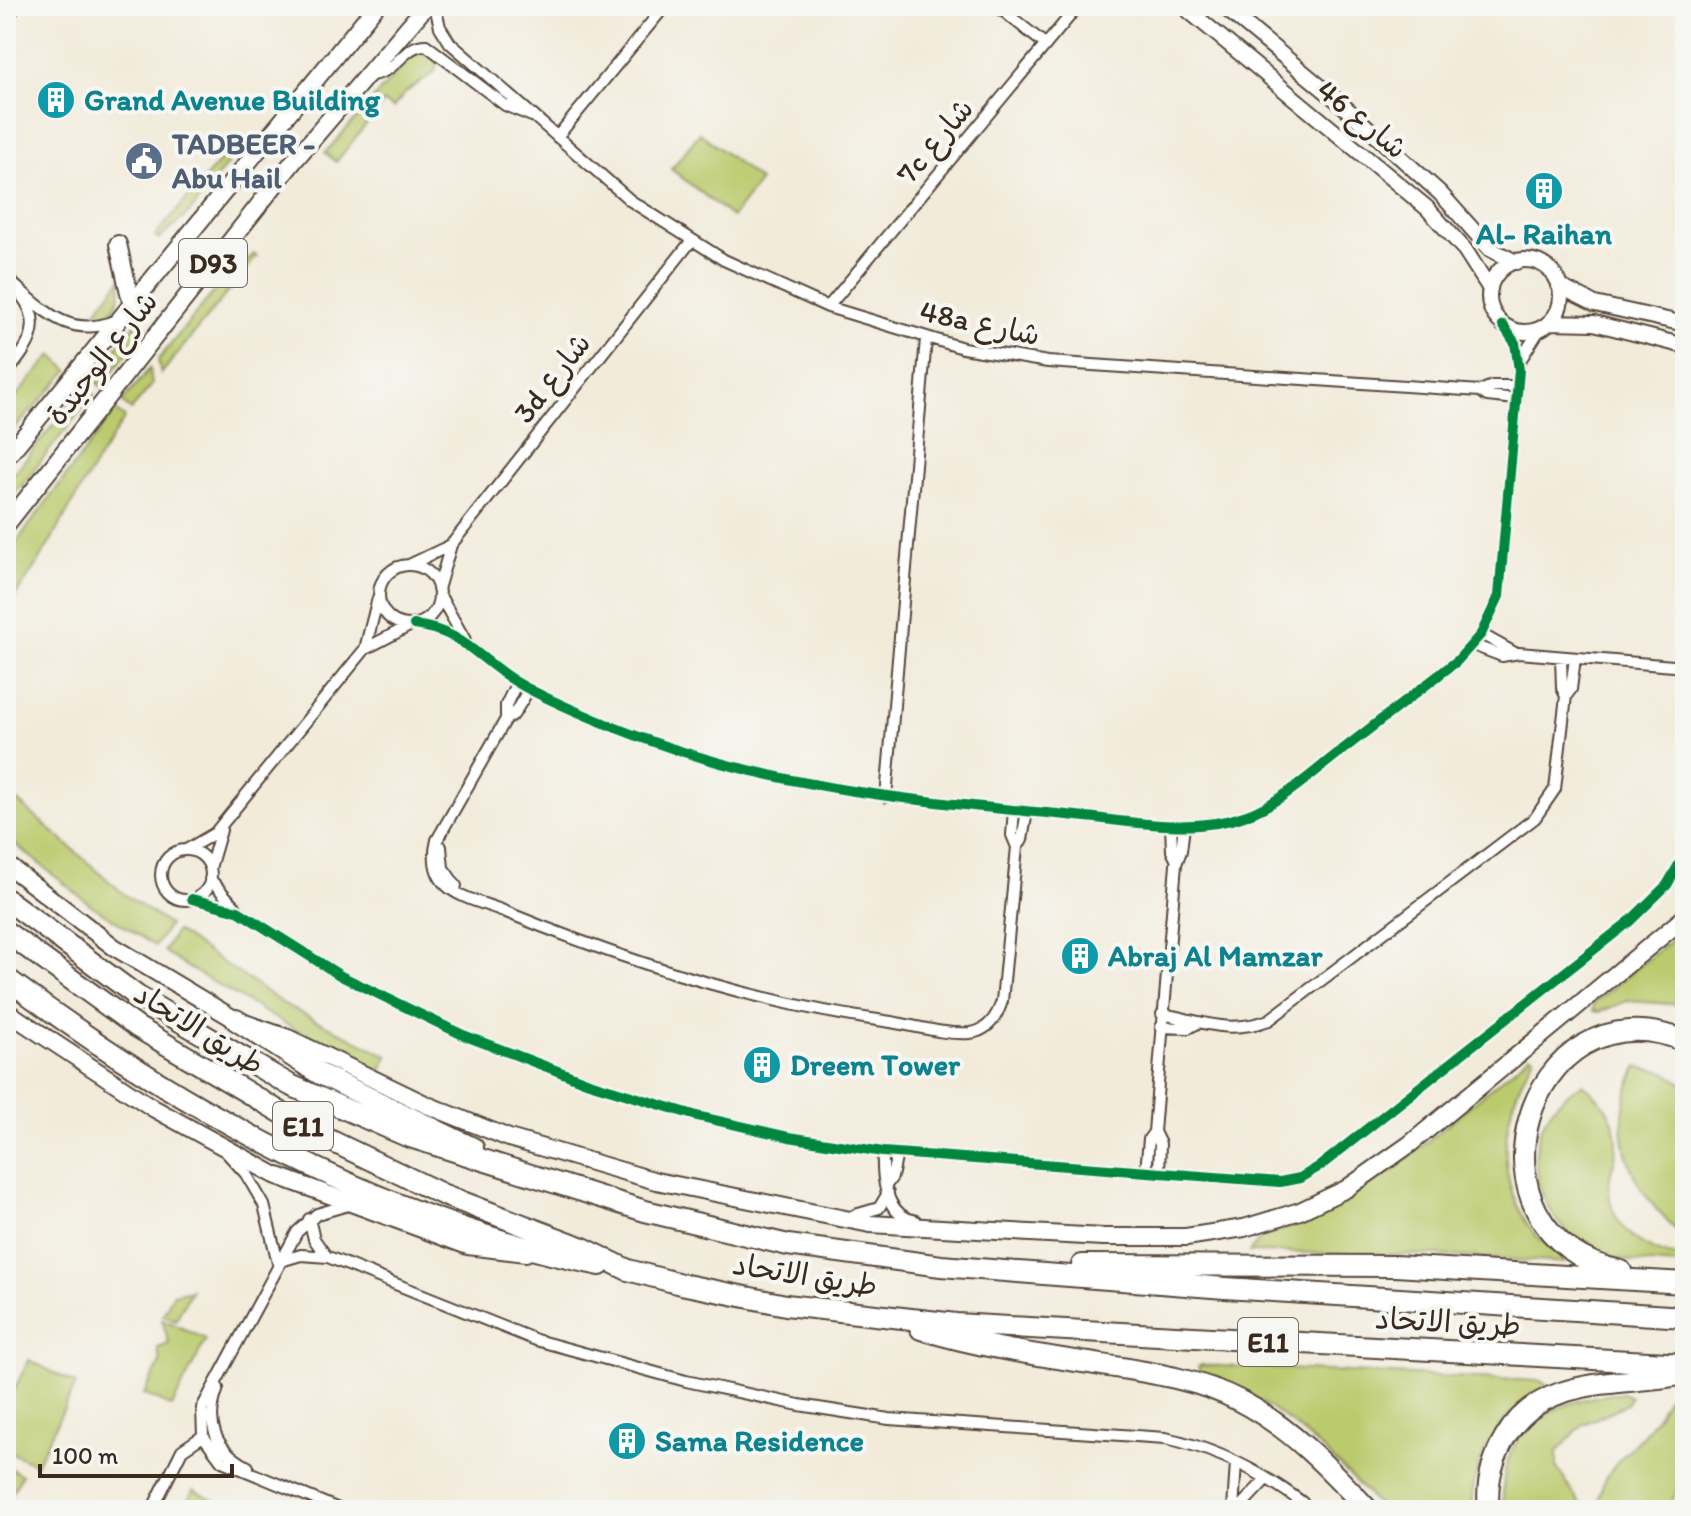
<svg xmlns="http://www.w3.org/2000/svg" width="1691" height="1516" viewBox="0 0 1691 1516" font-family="Itim,'Playpen Sans Arabic',sans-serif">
	<rect width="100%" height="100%" fill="#f6f6f2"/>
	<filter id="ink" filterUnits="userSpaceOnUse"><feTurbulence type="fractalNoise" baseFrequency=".0125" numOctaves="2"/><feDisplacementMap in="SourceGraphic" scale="16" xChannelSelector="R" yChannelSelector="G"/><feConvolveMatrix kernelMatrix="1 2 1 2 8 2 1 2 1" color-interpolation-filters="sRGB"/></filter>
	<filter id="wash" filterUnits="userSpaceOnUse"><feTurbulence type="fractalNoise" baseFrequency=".006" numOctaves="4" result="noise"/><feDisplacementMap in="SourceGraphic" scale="32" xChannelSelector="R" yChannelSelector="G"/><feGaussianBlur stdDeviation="1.8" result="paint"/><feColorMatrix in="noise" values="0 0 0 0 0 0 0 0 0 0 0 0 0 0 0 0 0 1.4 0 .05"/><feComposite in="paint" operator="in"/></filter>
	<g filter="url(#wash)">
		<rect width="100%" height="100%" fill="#f2ebda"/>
		<path fill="#bbca6d" stroke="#7b7a46" stroke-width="2" d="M426,48L438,57L435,72L406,92L393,108L384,102L336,162L325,153L416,51Z
			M700,133L760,181L732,217L671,169Z
			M222,158L228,163L191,211L159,239L155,236Z
			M254,254L257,256L161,374L158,360L211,295Z
			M121,279C122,299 113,322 89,320Z
			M138,321L147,328L101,386L91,378Z
			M52,355L69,370L6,438V408Z
			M150,368L152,385L131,410L122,402Z
			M85,386L94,394L6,505V483Z
			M115,411L125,418C81,480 52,549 6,608V556Z
			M6,791L124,894L169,925L155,946L91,905L6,837Z
			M1685,929V1005L1627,1001L1599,1012L1593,1011L1594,1003Z
			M176,931L287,1006L388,1056L380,1073L287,1025L180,963L164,951Z
			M1530,1055L1534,1057C1501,1113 1492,1179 1534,1233C1543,1244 1559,1252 1565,1263L1433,1255L1249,1252L1260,1239L1318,1216L1394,1170Z
			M1637,1067L1663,1071L1685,1085V1238C1632,1192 1603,1136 1637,1067Z
			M1583,1084C1604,1100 1621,1124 1616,1153C1614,1165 1608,1176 1609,1189C1610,1230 1647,1253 1684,1258V1265C1646,1263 1610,1264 1577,1243C1570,1239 1565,1230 1560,1224C1523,1179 1526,1113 1583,1084Z
			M191,1290L176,1320L163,1315L173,1294Z
			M162,1319L206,1339L172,1407L144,1394L160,1363L158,1348L169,1344Z
			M29,1360L76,1384L36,1465L6,1450V1405Z
			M1201,1365L1541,1381L1547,1386C1500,1412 1473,1457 1471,1510H1382C1328,1451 1276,1400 1200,1372L1198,1367Z
			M1623,1393L1630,1397L1627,1404L1582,1425L1557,1452V1468L1584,1510H1504C1494,1429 1553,1399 1623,1393Z
			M1668,1397L1685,1400V1468L1669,1510H1598C1599,1473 1621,1460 1643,1435C1653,1424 1660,1410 1668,1397Z
			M6,1466L22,1475L6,1504Z
			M193,1490L235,1510H183Z"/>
	</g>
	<g filter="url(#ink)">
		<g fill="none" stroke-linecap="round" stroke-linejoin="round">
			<g stroke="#56473a" stroke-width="14">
				<path id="minor" d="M435,6L440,27L450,43L631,201L724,260L828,307L963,348L1048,362L1480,391L1487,396L1516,399
					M997,6L1046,45
					M6,18L16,6
					M367,75C398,75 401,45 426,45L505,105L532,116
					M557,137L665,6
					M6,278C41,307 67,340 114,321
					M828,307L1078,6
					M1519,362L1540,329
					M6,374C27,348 46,326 21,295
					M1480,391L1492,386H1517
					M409,565L451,545
					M379 595a30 30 0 1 1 60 0a30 30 0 1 1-60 0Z
					M438,589L451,545L692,240
					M439,594L465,640
					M414,625C466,632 476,658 518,683C547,700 580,713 611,726C763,788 906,800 1067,815C1125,820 1191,836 1247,815C1281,802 1309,776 1337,754C1377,723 1417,692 1457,661L1481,634L1499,596L1519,370L1515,343L1503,325
					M1481,634L1515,653
					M1473,645L1502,656L1519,653L1685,667
					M365,649L378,598
					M1561,657L1562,688L1566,696
					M529,689L514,714L506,719L437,840C433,856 433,872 446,885C460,899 488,904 506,912C630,963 758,1004 891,1022C916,1026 945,1035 970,1033C988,1031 997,1017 1002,1001L1017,847L1012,835L1014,810
					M506,719V705L517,682
					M886,797L926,339
					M1171,825L1172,851L1176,859
					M441,847L443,868L456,886
					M1017,847L1022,840L1027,811
					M186,850L215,833L365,649L411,625
					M161 875a25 25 0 1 1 50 0a25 25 0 1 1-50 0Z
					M210,868L221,830
					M210,879L237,909
					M192,899L238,911L341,976L463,1035L589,1083L697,1116L789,1137L883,1152L1280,1182L1300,1178L1320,1166L1630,921L1667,885L1685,854
					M1162,1014C1201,1021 1227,1035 1269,1020L1535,818L1555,789L1566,696L1571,689L1575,658
					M1161,1027L1188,1028L1196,1024
					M1154,1132L1160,1144L1159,1173
					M226,1152L246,1174L264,1205L278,1263
					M883,1152C882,1178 885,1216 916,1221
					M1146,1171L1149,1139L1154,1132L1176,864L1181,851L1184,826
					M887,1184L892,1177L897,1153
					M855,1215L879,1208L888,1193
					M309,1219L314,1239L326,1256
					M284,1260L301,1255L328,1257L536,1340L686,1381L799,1405L889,1419L1165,1438C1219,1449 1269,1476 1312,1510
					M218,1388C204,1424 215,1449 248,1467
					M152,1510L182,1450L203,1436
					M341,1510L222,1461L203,1436L202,1408L297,1232L317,1214L348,1205
					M1233,1510L1236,1462
					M1237,1510L1266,1479"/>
			</g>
			<g stroke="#56473a" stroke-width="18">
				<path id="tertiary" d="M1183,6L1427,208L1465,250L1490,289
					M1223,6L1339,102L1440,193L1490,249L1516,262
					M1489 296a36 36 0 1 1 72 0a36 36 0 1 1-72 0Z
					M1559,286L1595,304L1685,324
					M1550,322L1594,323L1685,346"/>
			</g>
			<g stroke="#56473a" stroke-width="20">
				<path id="primary" d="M118,244L132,306
					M6,458L376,6
					M6,525L293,162L426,6
					M6,864L114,947L236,1020L288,1038L427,1105L509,1138L656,1181L870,1224L1103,1237H1186L1244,1228L1300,1211L1346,1189L1410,1144L1685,917
					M6,1011L153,1108L275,1175L468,1246L526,1253"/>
			</g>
			<g stroke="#56473a" stroke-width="24">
				<path id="motorway" d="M6,899L137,996L290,1085L407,1136L645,1211L788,1245L941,1266L1225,1288L1685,1317
					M6,932L137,1027L319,1135L444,1195L583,1248L628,1270L681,1284L786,1305L956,1324L1685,1364
					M6,978C178,1108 387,1223 600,1265
					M236,1020L320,1074L473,1148
					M1082,1265L1395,1266L1685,1283
					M1621,1271C1451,1236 1525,977 1685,1041
					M921,1329C982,1348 1045,1356 1108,1366C1152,1373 1197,1379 1238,1400C1289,1426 1329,1468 1368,1510
					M1489,1510C1486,1485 1492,1460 1505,1438C1542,1373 1622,1387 1685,1374"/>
			</g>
			<use href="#minor" stroke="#fff" stroke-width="10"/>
			<use href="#tertiary" stroke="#fff" stroke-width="14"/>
			<use href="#primary" stroke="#fff" stroke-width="16"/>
			<use href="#motorway" stroke="#fff" stroke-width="20"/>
			<g stroke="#f6f6f2" stroke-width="15">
				<path id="cycleway" d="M414,625C466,632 476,658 518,683C547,700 580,713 611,726C763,788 906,800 1067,815C1125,820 1191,836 1247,815C1281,802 1309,776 1337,754C1377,723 1417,692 1457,661L1481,634L1499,596L1519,370L1515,343L1503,325
					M192,899L238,911L341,976L463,1035L589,1083L697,1116L789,1137L883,1152L1280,1182L1300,1178L1320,1166L1630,921L1667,885L1685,854"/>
			</g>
			<use href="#cycleway" stroke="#00873e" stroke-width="10"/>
		</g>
	</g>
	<defs>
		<g id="building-disc" transform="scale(2)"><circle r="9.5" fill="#0f9aa8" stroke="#f6f6f2"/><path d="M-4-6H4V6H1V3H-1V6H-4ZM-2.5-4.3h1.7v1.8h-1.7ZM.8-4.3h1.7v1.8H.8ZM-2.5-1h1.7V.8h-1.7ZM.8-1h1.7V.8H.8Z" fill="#fff"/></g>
		<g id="civic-disc" transform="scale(2)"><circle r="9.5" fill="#5c6f8a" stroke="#f6f6f2"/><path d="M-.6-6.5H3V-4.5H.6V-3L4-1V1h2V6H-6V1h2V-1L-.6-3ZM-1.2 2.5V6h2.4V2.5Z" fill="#fff"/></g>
	</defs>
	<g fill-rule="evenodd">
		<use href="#building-disc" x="56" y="100"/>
		<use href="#civic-disc" x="144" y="161"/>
		<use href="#building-disc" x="1544" y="191"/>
		<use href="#building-disc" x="1080" y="956"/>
		<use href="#building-disc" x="762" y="1065"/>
		<use href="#building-disc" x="627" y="1441"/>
	</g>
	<g text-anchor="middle" stroke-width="8" stroke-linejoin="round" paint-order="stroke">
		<g fill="#f6f6f2" stroke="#73675e" stroke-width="2">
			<rect x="179" y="239" width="68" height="48" rx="6"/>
			<rect x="273" y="1102" width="60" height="48" rx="6"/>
			<rect x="1238" y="1318" width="60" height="48" rx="6"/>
		</g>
		<g font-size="28" font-weight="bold" fill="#3b2a1e">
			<text x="213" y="273">D93</text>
			<text x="303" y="1136">E11</text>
			<text x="1268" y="1352">E11</text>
		</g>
		<g font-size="30" font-weight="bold" fill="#0d838f" stroke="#f6f6f2" text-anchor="start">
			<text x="84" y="110">Grand Avenue Building</text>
			<text x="1544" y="244" text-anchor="middle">Al- Raihan</text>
			<text x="1108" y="966">Abraj Al Mamzar</text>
			<text x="790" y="1075">Dreem Tower</text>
			<text x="655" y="1451">Sama Residence</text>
		</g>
		<g font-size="30" fill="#3b2a1e" stroke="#f6f6f2">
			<text transform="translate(1362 119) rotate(39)" y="10">شارع 46</text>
			<text transform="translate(935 141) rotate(-50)" y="10">7c شارع</text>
			<text transform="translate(980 323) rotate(12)" y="10">48a شارع</text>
			<text transform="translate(102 358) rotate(-52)" y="10">شارع الوحيدة</text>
			<text transform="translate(552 378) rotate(-52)" y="10">3d شارع</text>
			<text transform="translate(199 1029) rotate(32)" y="10">طريق الاتحاد</text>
			<text transform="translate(805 1275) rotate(9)" y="10">طريق الاتحاد</text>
			<text transform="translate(1448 1322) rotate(3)" y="10">طريق الاتحاد</text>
		</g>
		<g font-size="30" font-weight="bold" fill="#4e5e75" stroke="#f6f6f2" text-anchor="start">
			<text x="172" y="154">TADBEER -<tspan x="172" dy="34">Abu Hail</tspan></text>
		</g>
	</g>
	<rect width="1691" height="1516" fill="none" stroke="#f6f6f2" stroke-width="32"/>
	<path d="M40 1464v12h192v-12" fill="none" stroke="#3b2a1e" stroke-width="4"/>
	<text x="52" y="1464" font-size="24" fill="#3b2a1e" stroke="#f6f6f2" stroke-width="6" paint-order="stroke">100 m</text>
</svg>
